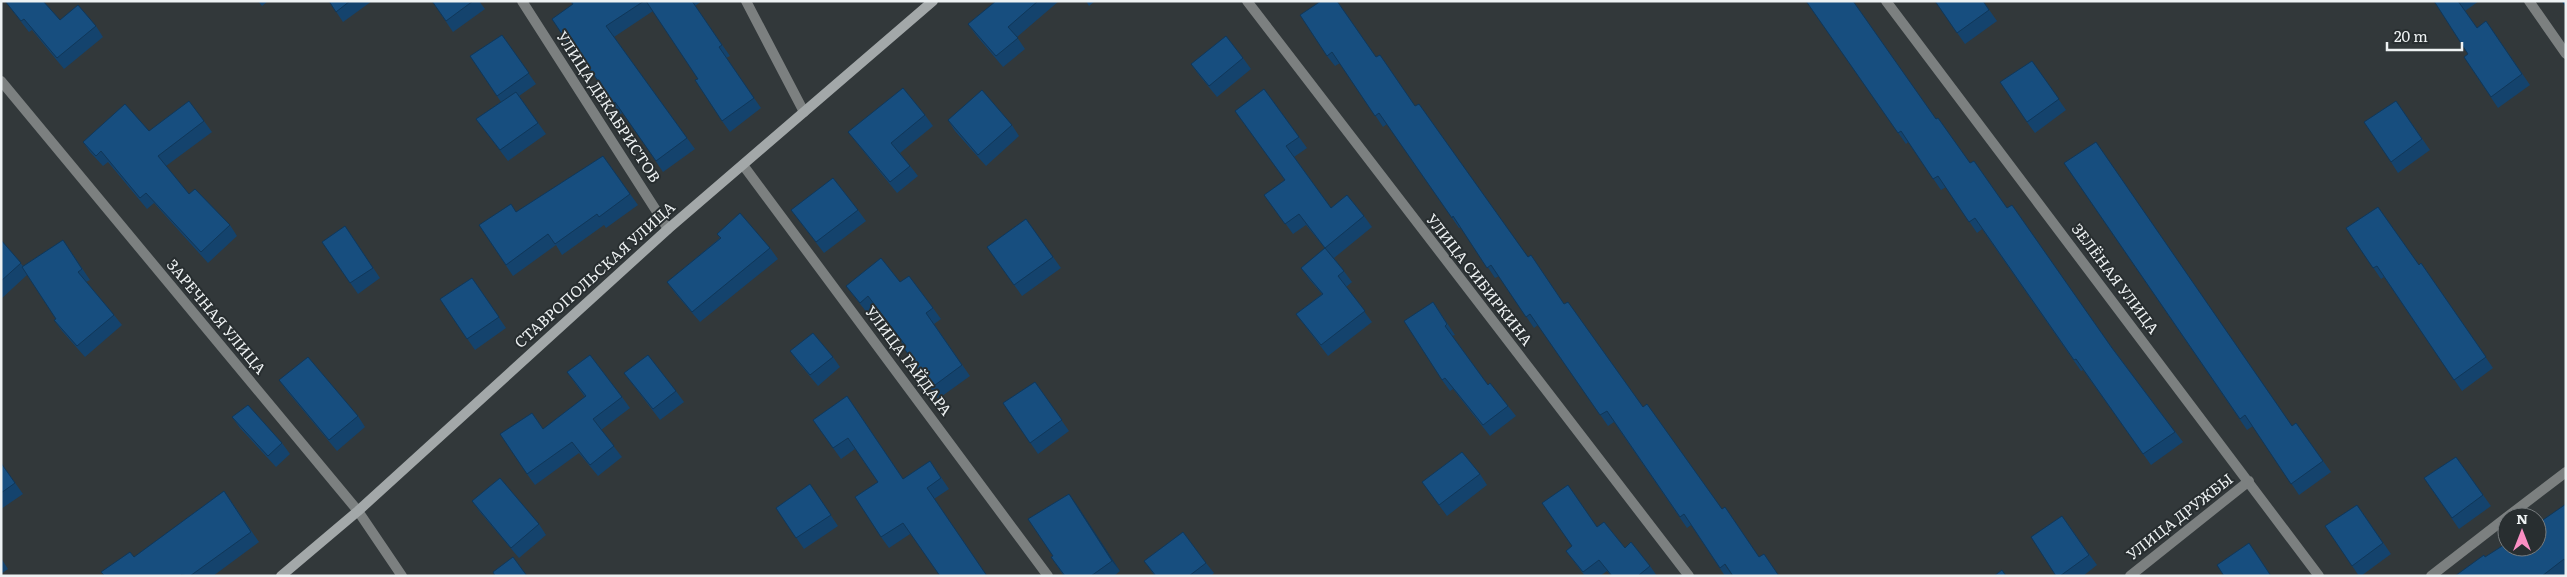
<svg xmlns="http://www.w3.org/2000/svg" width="2567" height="577" viewBox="0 0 2567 577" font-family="Literata,serif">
	<rect width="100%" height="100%" fill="#32383a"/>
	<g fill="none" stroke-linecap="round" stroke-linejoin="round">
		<path stroke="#7c8080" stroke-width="10" d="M746,1L804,112"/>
		<path stroke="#7c8080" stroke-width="10" d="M522,1L668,229
			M1247,1L1689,576
			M1886,1L2319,576
			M2529,1L2566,54
			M1,81L358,511L402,576
			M743,165L1048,576
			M2507,517L2566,472
			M2130,576L2249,481
			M2431,576L2507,517"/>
		<path stroke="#a3a8a9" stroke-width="10" d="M281,576L358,511L668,229L933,1"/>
	</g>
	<path fill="#14436d" d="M5,1H43L60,20L96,26L103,37L64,69L32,30L29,32Z
		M258,1H268L262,6Z
		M329,1H372L343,22Z
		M432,1H479L485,9L453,32Z
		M570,1H702L695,6L730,56L726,58L761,108L730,132L722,121L698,79L653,11L614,37L695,149L663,172L623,113L620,114L582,58L580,60L552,19L573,5Z
		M996,1H1059L1017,37L1025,49L1003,67L976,35L968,24Z
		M1086,1H1095L1089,6Z
		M1321,1L1732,575L1725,576L1691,525L1687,528L1614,422L1608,426L1538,325L1534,328L1499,276L1495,278L1461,227L1459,228L1387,124L1383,127L1340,63L1335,66L1327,56Z
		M1806,1L1936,119L1970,163L2007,208L2183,442L2151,465L2083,370L2081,371L1982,229L1977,233L1946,187L1941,190L1908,142L1906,144Z
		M1935,1H1983L1997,21L1965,44Z
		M2434,1H2479L2465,11L2477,28L2486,21L2530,85L2498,108L2464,57L2468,54Z
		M502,35L536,84L519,96L546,134L508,161L476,119L501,102L470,56Z
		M1243,58L1251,69L1217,97L1199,75L1191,64Z
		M2032,61L2066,110L2035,133L2027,122Z
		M1264,89L1307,148L1294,157L1331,208L1364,216L1372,227L1334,258L1352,282L1346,287L1372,322L1328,356L1296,314L1322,294L1309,279L1301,268L1325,248L1306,225L1293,234L1272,205L1285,180Z
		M2396,101L2430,150L2398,173L2391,162Z
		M925,115L933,126L900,153L918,176L897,193L856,142L848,132Z
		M948,120L1012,125L1019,136L986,166L955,131Z
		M204,121L212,132L166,166L189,194L230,225L237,236L208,263L154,203L147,209L108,162L103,166L90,152L83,142L149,131Z
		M603,156L638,205L606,228L604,225L562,255L556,245L513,276L479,225L516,212Z
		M2064,163L2292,426L2296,423L2331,472L2299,495L2253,426L2247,430Z
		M791,210H858L866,221L824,253Z
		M1026,219L1061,268L1022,296L987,247Z
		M345,226L380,278L358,294L322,242Z
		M2346,228L2419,265L2421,263L2493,368L2462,391L2384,277L2381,279Z
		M717,234L770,248L778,259L700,322L675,293L667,282L720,238Z
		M1,240L23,266L63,240L90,280L86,282L114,315L122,325L85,357L62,331L54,320L56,319L27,275L1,299Z
		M472,278L506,328L475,350L440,299Z
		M900,282L933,308L941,319L934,324L970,376L938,399L904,348L905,347L876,307L868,314L846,286Z
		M1433,302L1455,335L1452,336L1488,385L1508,406L1516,416L1490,436L1453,389L1450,391L1442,380Z
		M790,351L833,357L840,367L818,386L798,362Z
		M567,372L622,397L630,408L601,430L622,457L598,476L579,453L535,485L527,474L543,429L585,397Z
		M624,373L676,391L684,402L660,420Z
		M279,380L358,416L365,427L337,451L287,391Z
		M1035,382L1069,431L1038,454L1003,403Z
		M847,396L903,479L930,461L949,489L934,499L910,534L889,548L881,537L878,482L855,449L841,459L813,420Z
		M232,417L282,443L290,454L276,467L240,428Z
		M2456,457L2491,506L2459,529L2424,478Z
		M1,463L23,494L1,509Z
		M1480,474L1487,485L1447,516L1422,482Z
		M810,484L838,526L804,549L776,508Z
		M224,491L259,542L213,576H103L134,557Z
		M1069,494L1120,571L1114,576H1064L1051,557L1053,556Z
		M472,501L539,524L546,535L519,558L480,512Z
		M2566,504V575L2564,576H2455L2485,557L2507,547Z
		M2357,505L2391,554L2361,576H2359L2325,526Z
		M2062,516L2097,565L2083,576H2056Z
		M1597,527L1650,566L1657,576H1611L1607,571L1600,576H1585L1566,551Z
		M1,558L8,569L1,574Z
		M1144,561L1206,563L1214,573L1211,576H1155Z"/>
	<path fill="#103759" d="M1069,494L1077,505L1120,571L1112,561Z"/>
	<path fill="#174e7f" stroke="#103759" d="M5,1H43L60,20L78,5L96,26L57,58L24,19L21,21Z
		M329,1H350L336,12Z
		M432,1H473L446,21Z
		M571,1H644L606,26L687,138L656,161L615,102L613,103L575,47L572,49L552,19L573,4Z
		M646,1H692L722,45L719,47L754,98L722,121L695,80L698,79Z
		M996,1H1038L1008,27L1018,38L996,56L968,24Z
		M1321,1H1337L1376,57L1380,55L1415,106L1419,104L1528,257L1531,255L1564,304L1568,302L1643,407L1647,404L1722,509L1725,507L1759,557L1764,554L1779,576H1733L1725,564L1720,568L1684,514L1680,517L1607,411L1600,415L1530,314L1526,317L1491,265L1487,268L1453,216L1452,218L1379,113L1375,116L1332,52L1327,56L1300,15Z
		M1806,1H1853L1936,119L1938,118L1970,163L1974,161L2007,208L2012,205L2112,348L2175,432L2143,454L2076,359L2074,360L1975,218L1969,222L1938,176L1933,179L1901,131L1898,133Z
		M1935,1H1983L1989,10L1957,33Z
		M2434,1H2458L2477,28L2486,21L2522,74L2491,97L2464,57L2468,54Z
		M2562,1H2566V7Z
		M502,35L529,73L497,96L470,56Z
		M1226,36L1243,58L1209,86L1191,64Z
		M2032,61L2059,99L2027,122L2000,82Z
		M903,88L925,115L891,143L910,166L890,182L848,132Z
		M1264,89L1299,137L1286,146L1331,208L1347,195L1364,216L1325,248L1299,214L1285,224L1264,195L1285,180L1235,111Z
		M982,90L1012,125L978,155L948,120Z
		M516,92L538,123L500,150L476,119Z
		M189,101L204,121L158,156L189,194L195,189L230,225L201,252L146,193L140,198L101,151L96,156L83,142L125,104L149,131Z
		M2396,101L2422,139L2391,162L2364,122Z
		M2096,142L2292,426L2296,423L2323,461L2291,484L2245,415L2240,419L2064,163Z
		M603,156L630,194L599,217L597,214L555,244L548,234L506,265L479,225L511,204L516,212Z
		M833,178L858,210L816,242L791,210Z
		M2378,207L2419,265L2421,263L2486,357L2454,380L2377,266L2373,268L2346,228Z
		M740,213L770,248L692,312L667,282L721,238L717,234Z
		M1026,219L1053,257L1014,285L987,247Z
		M345,226L373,268L350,283L322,242Z
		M1,240L21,263L1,281Z
		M63,240L82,269L78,272L114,315L77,346L54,320L56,319L22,267Z
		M1325,248L1344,271L1338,276L1365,311L1321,345L1296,314L1323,294L1301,268Z
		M881,258L900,282L909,276L933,308L926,313L962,365L931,388L904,348L906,346L868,296L860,303L846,286Z
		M472,278L499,317L467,339L440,299Z
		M1433,302L1447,324L1445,326L1488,385L1490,383L1508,406L1483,425L1445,378L1442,380L1404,321Z
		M813,333L833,357L810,375L790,351Z
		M590,355L622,397L593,419L614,446L590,465L572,442L527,474L500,434L532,413L543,429L586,396L567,372Z
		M648,355L676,391L653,409L624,373Z
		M308,357L358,416L329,440L279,380Z
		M1035,382L1062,420L1030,443L1003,403Z
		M847,396L903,479L930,461L941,478L927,488L987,576H940L903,523L881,537L855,497L878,482L848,438L833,448L813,420Z
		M248,405L282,443L268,456L232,417Z
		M1462,452L1480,474L1439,505L1422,482Z
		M2456,457L2483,495L2452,518L2424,478Z
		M1,463L15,483L1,493Z
		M500,478L539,524L511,548L472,501Z
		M810,484L831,515L796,538L776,508Z
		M1568,485L1597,527L1604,522L1625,548L1631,542L1650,566L1639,575V576H1612L1599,560L1583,572L1566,551L1572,546L1542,503Z
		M224,491L251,532L190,576L181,575V576H103L104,575L101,572L130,552L134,557Z
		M1069,494L1112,561L1091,576H1065L1051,557L1053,556L1028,519Z
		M2566,504V562L2564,559L2542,576H2455L2484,555L2485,557L2507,543V547H2537V524Z
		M2357,505L2383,543L2352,566L2325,526Z
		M2062,516L2089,555L2060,576H2056L2031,537Z
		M1183,532L1206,563L1189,576H1156L1144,561Z
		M2249,543L2271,576H2224L2217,565Z
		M513,557L527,576H495L493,572Z
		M2002,570L2006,576H1994Z"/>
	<g text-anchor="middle" stroke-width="4" stroke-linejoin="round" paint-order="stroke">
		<g font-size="15" fill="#eef2f3" stroke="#282e30">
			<text transform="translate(608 107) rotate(57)" y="5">УЛИЦА ДЕКАБРИСТОВ</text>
			<text transform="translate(595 275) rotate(-42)" y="5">СТАВРОПОЛЬСКАЯ УЛИЦА</text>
			<text transform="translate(2115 279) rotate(53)" y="5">ЗЕЛЁНАЯ УЛИЦА</text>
			<text transform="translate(1479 280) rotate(52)" y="5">УЛИЦА СИБИРКИНА</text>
			<text transform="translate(216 317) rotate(50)" y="5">ЗАРЕЧНАЯ УЛИЦА</text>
			<text transform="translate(908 361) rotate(53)" y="5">УЛИЦА ГАЙДАРА</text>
			<text transform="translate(2180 517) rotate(-38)" y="5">УЛИЦА ДРУЖБЫ</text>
		</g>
	</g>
	<rect width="2567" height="577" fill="none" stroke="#eef2f3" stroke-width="5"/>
	<g transform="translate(2522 532)"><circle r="24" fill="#282e30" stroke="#777c7e"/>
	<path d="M0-4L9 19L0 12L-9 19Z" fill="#fb8fc4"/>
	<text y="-8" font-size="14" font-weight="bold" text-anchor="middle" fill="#eef2f3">N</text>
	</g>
	<path d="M2387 42v8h75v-8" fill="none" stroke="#eef2f3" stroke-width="2.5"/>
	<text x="2394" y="42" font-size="15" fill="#eef2f3" stroke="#282e30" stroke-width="4" paint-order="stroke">20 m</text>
</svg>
